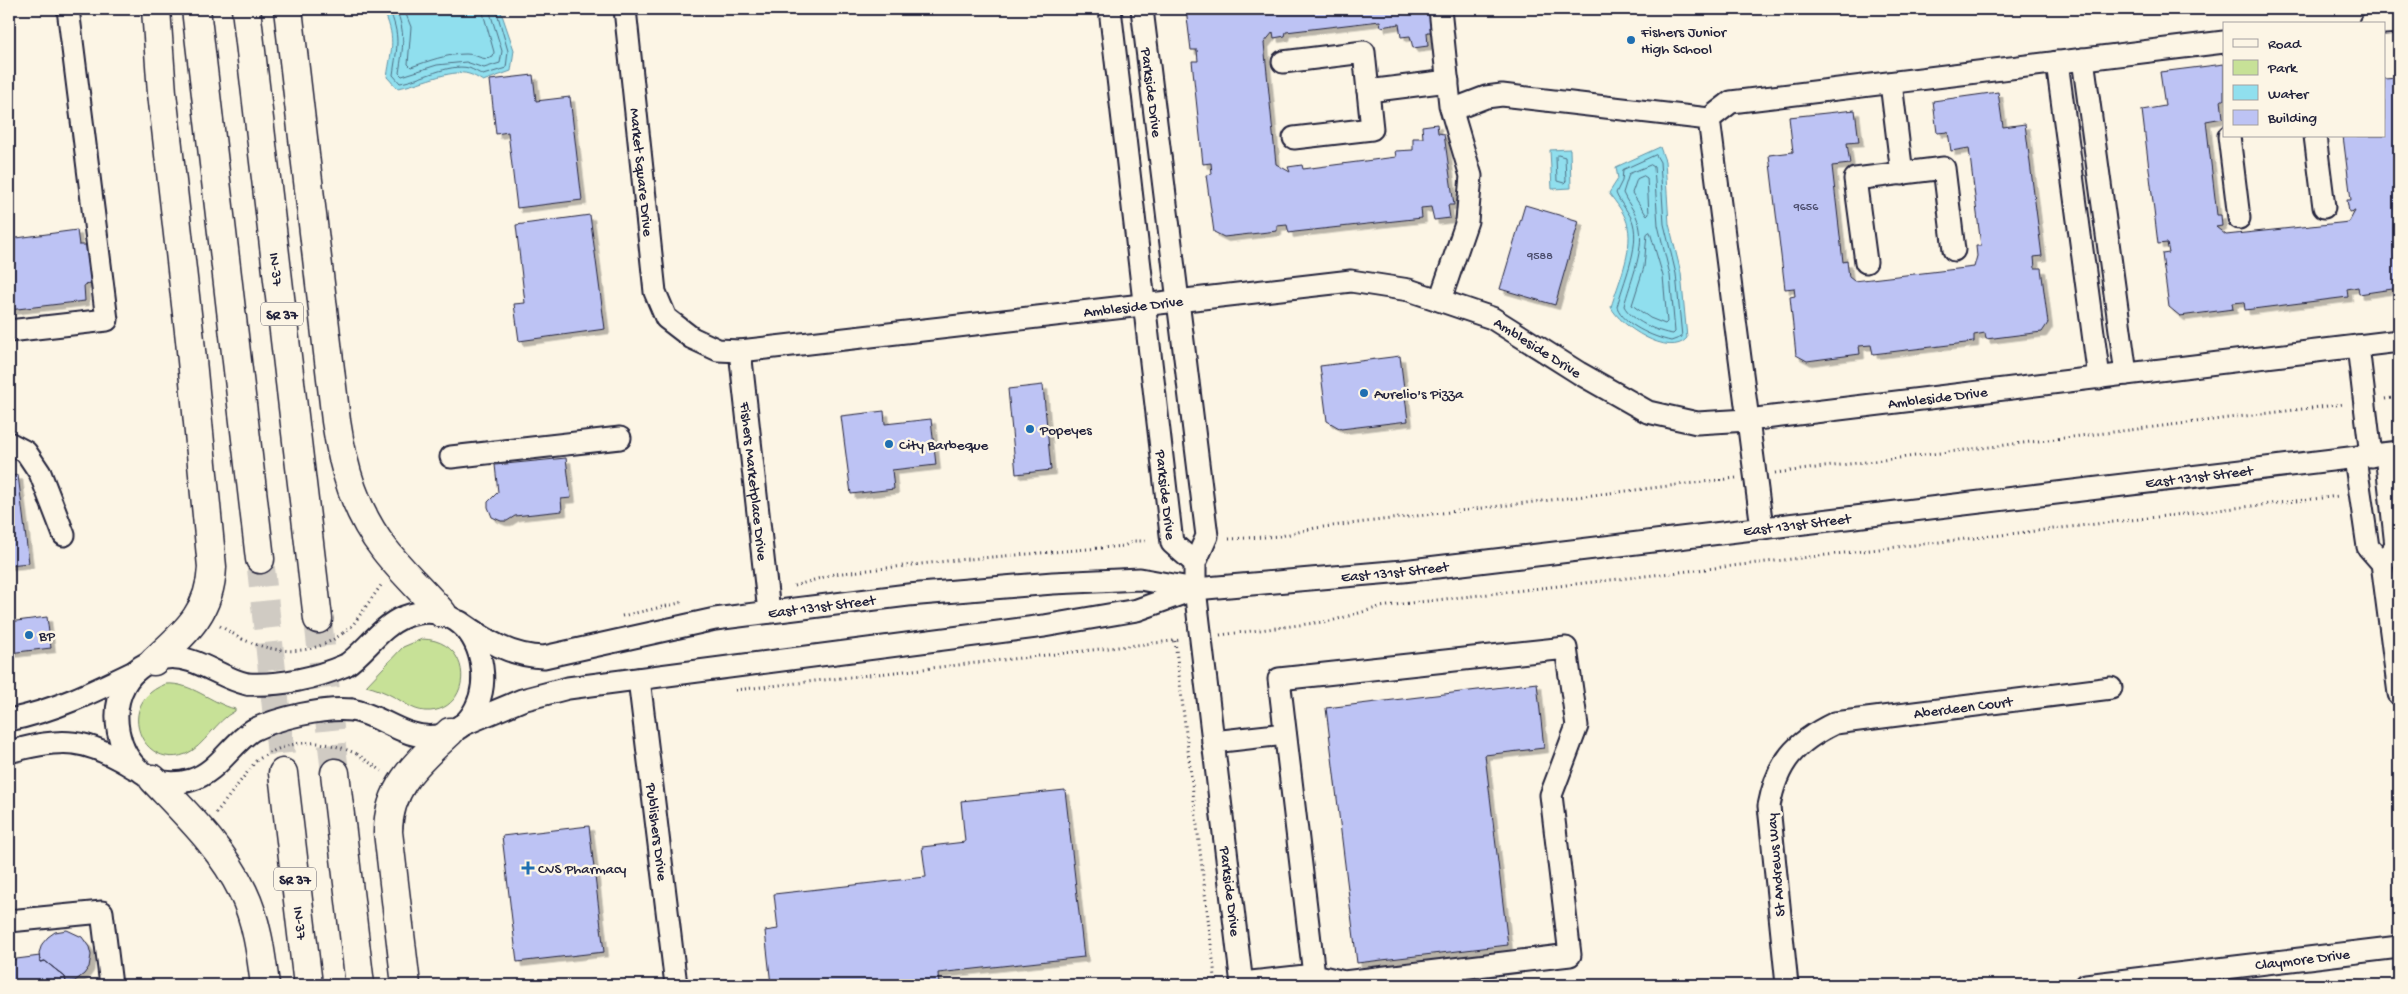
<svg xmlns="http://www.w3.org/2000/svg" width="2408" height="994" viewBox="0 0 2408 994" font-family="'Gochi Hand',sans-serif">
	<defs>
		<filter id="shadow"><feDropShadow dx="4.5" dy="4.5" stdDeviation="0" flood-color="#0004"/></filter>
	</defs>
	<rect width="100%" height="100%" fill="#fcf5e5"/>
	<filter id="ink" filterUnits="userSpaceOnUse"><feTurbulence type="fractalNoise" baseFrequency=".02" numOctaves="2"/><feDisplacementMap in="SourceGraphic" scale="10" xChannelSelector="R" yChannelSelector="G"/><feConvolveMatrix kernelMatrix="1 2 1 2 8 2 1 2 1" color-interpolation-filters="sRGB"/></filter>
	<g filter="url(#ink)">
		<path fill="#c7e197" stroke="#748269" d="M422,639C477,640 472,714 425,711C412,710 404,702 394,697C385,692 375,688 366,686L403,647Z
			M166,684C191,682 211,703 235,709V711C215,721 205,746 186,754C141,771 114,702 166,684Z"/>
		<path fill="#90dfee" stroke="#6493a6" d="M383,9H500L514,50L511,71L483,81C478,78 473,75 469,74C451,68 416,86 397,88L387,77C392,46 396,38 383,9Z
			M1660,147L1665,161L1669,224L1681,273L1687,338C1670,359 1619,325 1611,307C1618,284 1633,251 1628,227C1626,214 1616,203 1609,193L1618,179L1616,167Z
			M1570,149L1571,188L1552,189L1550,150Z"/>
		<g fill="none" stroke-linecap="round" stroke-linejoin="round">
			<path stroke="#4e6e83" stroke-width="1" d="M389,9C401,37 397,46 393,75L400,83C421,80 448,63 469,68C474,70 479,73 483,75L506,68L508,51L496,9
				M396,9C406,33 403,47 399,73L402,76L437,65L466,62L484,68L500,63L502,51L489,9
				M404,9L411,27L408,64L411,67C429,61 446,54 466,54C478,54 482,62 493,57L494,52L482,9
				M1558,155L1565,157L1566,181L1564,183L1557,181L1556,157Z
				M1656,155L1660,162L1664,224L1676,274L1682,337L1671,341C1653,337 1624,325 1617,307C1623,282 1640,248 1633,223C1630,212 1620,204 1616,193L1622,181L1623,170Z
				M1651,165L1654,167L1658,225L1670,275L1675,332L1673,334C1657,332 1631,320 1624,306C1630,282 1647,246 1638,221C1635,210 1627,203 1623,193L1629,174Z
				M1644,176L1647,178L1649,214L1647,216L1632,193L1637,179Z
				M1650,232L1663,276L1667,322L1665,324L1650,318L1632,305L1644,267L1647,234Z"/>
		</g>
		<path fill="#bdc3f4" stroke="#22223b" filter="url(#shadow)" d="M1186,9H1430L1433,32H1427L1428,46L1413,48L1410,36L1401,37L1399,24L1381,27L1380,21L1286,32L1285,36L1274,38L1273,32L1264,43L1276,164L1290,172L1288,167L1302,165L1303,169L1396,157L1395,151L1413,150V138H1423L1422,126L1437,124L1438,133L1444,134L1454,205H1448L1450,218L1434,220L1431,207L1421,208L1422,218L1295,232L1289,233L1287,225L1277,226V231L1224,237L1214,232L1206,175L1212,174L1211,163L1203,164L1192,61H1198L1197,50H1191Z
			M2224,64V100H2221L2223,118L2206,121L2217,215H2221L2222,226L2216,227L2226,235L2349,222L2355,211L2349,212L2347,200H2351L2343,136H2384V79L2398,78L2399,288L2359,294L2358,287L2347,289L2348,297L2245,310L2244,302L2232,303L2233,309L2180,316L2169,307L2162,254L2169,253L2167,243L2158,244L2142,110L2165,106L2160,72Z
			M533,75L536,101L570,97L582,200L517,208L508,132L496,134L490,80Z
			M1998,92L2003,127L2025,124L2042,256L2034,257L2035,268H2041L2048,323L2042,332L1986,339L1985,333L1974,335V342L1873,354L1871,345L1859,346L1860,354L1807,361L1796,355L1790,297L1795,296L1794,288L1785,289L1769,155L1793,152L1789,117L1855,110L1859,142L1847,143L1850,164L1832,166L1843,262L1847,261L1849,277L1854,281L1974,267L1977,256L1976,246H1981L1969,148L1951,151L1948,132L1937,133L1933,101Z
			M1525,205L1579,221L1555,305L1500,289Z
			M590,215L605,329L519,341L514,304L525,303L516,225Z
			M77,230L79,245H86L91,284L84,285L85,301L9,310V239Z
			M1400,356L1408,421L1341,429L1327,421L1320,366Z
			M1043,385L1051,470L1016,474L1008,389Z
			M884,411L885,424L931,419L936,465L892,470L894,489L851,494L841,416Z
			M566,458L571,498L561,499L562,511L515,516L507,521H501L492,517L488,507V502L498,492L495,465Z
			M18,475L29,563L9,565V476Z
			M47,617L51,648L9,653V622Z
			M1537,683L1544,748L1485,755L1508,945L1357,963L1326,708Z
			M1065,790L1084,957L938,973L939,985H771L765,931L778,929L774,894L926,877L922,847L965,842L961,801Z
			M589,826L604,952L517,962L502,836Z
			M67,930L82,937L89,947L91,955L89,967L84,974L75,981L66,982L65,977L45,961L40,962L39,953L42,944L48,937L55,932Z
			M40,956V962L45,961L65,977L66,982H71L72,985H9V960Z"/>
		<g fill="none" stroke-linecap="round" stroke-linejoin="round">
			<path stroke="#d0cbc3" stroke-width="28" stroke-dasharray="28 14" stroke-linecap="butt" d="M260,559L283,773
				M318,619L335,773"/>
			<g stroke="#22223b" stroke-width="25">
				<g id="minor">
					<path id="s1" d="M625,9L655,292L666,318L692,338L718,350L740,351L1351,281L1409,290L1492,318L1579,373L1648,412L1697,423L1748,420L2399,341"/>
					<path id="s2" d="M1110,9L1172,543L1195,563"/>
					<path id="s3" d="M1142,9L1207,536L1195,563V589L1242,985"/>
					<path d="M2370,24L2399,22"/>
					<path d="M2083,59L2126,374"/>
					<path d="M1283,62L1364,52L1368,91L1448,81"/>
					<path d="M2057,62L2099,378"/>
					<path d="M1891,83L1902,174"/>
					<path d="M1452,110L1486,97L1502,95L1709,119L1762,528"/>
					<path d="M1709,119L1731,102L2224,42"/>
					<path d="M2229,136L2239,218"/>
					<path d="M2315,136L2324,207"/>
					<path d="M1294,138L1372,129L1368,91"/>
					<path d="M1866,262L1855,179L1944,168L1954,250"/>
					<path d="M1440,300L1467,221L1471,176L1450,105L1440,9"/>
					<path d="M9,331L107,320L68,9"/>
					<path d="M2358,346L2371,456"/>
					<path id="s4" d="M740,351L769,612"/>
					<path d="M9,443L26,452L40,473L64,535"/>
					<path d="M451,457L620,438"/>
					<path d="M2355,458L2368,547L2382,563L2399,694"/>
					<path d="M2382,563L2396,546L2386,454"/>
					<path id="s5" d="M460,622C487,641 510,656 544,657L715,619L908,595L1053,583L1140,579L1195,589L1403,571L2399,452"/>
					<path d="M346,665C366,651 381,626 404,617C490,585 512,725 437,736C404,740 382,715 352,710"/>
					<path id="s6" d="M639,679L676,985"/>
					<path d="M247,684C219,678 195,654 165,658C87,669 110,803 191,780C218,772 230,745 253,730"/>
					<path d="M9,720C54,711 95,691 136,671"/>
					<path d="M460,726L522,700L568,688L1044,626L1137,610L1195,589"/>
					<path d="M1213,742L1285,734"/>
					<path d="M9,752C63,737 86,738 134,768"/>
					<path d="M9,921L102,912L111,985"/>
					<path d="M1242,983L1314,975L1344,982L1570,955L1551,795L1577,726L1566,648L1279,679L1314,975"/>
					<path id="s7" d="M1787,985L1769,806C1777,763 1795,742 1835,723L2111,688"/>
					<path id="s8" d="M2086,985L2399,947"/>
				</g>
			</g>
			<g stroke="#22223b" stroke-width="31">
				<g id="highway">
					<path d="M196,9L260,559"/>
					<path id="s9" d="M246,9L318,619"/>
					<path d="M288,9L336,421C343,468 355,512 385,550C402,572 423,591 442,613"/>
					<path d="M154,661C186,632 210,613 212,567L190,340L162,93L156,9"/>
					<path id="s10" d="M283,773L308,985"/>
					<path d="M335,773L360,985"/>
					<path d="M153,779C186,814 222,848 243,892C257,921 261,954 265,985"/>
					<path d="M406,985L388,832C388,786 419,761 450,732"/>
				</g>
			</g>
			<path stroke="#22223b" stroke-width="3" stroke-dasharray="1 4" stroke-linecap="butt" d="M2385,399L2399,397
				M1775,473L2344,404
				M1229,539L1281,536L1315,528L1736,478
				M794,586L834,574L956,560L1124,546L1134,541H1147
				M622,616L684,602
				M220,626L242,639
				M343,633L352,626L382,584
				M1220,635L1331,621L1380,607L1402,604L2339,496
				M1175,641L1216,985
				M735,690L1181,640
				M357,754L382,771
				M216,813L256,761"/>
			<use href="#minor" stroke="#fcf5e5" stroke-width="21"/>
			<use href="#highway" stroke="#fcf5e5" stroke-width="28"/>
			<g stroke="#22223b" stroke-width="25" stroke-linecap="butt">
				<path id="minor-bridge" d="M247,684C280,686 316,678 346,665
					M253,730C278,718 324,707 352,710"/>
			</g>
			<path stroke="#22223b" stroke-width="3" stroke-dasharray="1 4" stroke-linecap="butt" d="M242,639C277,654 311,657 343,633
				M256,761C289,738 322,738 357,754"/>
			<use href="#minor-bridge" stroke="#fcf5e5" stroke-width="21"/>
		</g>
	</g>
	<g fill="#1f6fb2" stroke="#fcf5e5" stroke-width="2">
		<circle cx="1631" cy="40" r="5"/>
		<circle cx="1364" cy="393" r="5"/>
		<circle cx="1030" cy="429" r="5"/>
		<circle cx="889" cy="444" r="5"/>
		<circle cx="29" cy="635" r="5"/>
		<path d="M525.5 860.5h5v5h5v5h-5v5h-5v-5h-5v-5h5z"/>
	</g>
	<g text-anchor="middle" stroke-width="5" stroke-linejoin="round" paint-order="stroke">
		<g font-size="12" fill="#494a69">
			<text x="1806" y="210">9656</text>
			<text x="1540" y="259">9588</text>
		</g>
		<g fill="#fcf5e5" stroke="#63616e" stroke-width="1">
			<rect x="261" y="302.5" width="42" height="23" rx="4"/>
			<rect x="274" y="867.5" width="42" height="23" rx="4"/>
		</g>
		<g font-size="14" font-weight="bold" fill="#22223b">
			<text x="282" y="319">SR 37</text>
			<text x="295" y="884">SR 37</text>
		</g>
		<g font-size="15" fill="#22223b" stroke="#fcf5e5" text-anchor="start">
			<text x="1641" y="36">Fishers Junior<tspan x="1641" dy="17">High School</tspan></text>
			<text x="1374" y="398">Aurelio's Pizza</text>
			<text x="1040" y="434">Popeyes</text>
			<text x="899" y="449">City Barbeque</text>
			<text x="39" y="640">BP</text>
			<text x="538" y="873">CVS Pharmacy</text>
		</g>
		<g font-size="15" fill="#22223b" stroke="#fcf5e5">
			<text dy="5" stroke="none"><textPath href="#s3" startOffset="84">Parkside Drive</textPath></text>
			<text dy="5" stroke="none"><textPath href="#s1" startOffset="164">Market Square Drive</textPath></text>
			<text dy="5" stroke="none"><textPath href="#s9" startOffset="262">IN-37</textPath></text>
			<text dy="5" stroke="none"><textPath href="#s1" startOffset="792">Ambleside Drive</textPath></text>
			<text dy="5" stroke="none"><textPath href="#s1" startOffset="1212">Ambleside Drive</textPath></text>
			<text dy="5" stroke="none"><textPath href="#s1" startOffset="1632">Ambleside Drive</textPath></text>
			<text dy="5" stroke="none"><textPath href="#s5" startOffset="1761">East 131st Street</textPath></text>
			<text dy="5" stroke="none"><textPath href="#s4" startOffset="131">Fishers Marketplace Drive</textPath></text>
			<text dy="5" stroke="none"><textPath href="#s2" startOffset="489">Parkside Drive</textPath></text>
			<text dy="5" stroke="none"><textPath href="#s5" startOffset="1356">East 131st Street</textPath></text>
			<text dy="5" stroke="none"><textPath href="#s5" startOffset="951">East 131st Street</textPath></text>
			<text dy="5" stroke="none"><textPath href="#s5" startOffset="375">East 131st Street</textPath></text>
			<text dy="5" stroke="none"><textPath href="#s7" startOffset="420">Aberdeen Court</textPath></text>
			<text dy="5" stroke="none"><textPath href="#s6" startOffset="154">Publishers Drive</textPath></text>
			<text transform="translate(1775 865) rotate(-95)" y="5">St Andrews Way</text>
			<text dy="5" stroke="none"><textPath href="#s3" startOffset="891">Parkside Drive</textPath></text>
			<text dy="5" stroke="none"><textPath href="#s10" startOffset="151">IN-37</textPath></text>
			<text dy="5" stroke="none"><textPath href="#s8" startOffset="218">Claymore Drive</textPath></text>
		</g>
	</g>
	<rect width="2408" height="994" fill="none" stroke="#fcf5e5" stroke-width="30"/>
	<rect x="15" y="15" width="2378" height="964" fill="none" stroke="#22223b" stroke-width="2" filter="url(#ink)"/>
	<rect x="2223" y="22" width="162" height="115" fill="#fcf5e5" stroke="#a5a1a1"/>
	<rect x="2233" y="39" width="25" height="8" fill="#fcf5e5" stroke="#a5a1a1"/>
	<text x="2268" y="48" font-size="15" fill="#22223b">Road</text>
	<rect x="2233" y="60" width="25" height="15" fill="#c7e197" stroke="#a5a1a1"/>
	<text x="2268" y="72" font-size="15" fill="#22223b">Park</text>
	<rect x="2233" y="85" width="25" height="15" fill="#90dfee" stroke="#a5a1a1"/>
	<text x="2268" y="98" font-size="15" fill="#22223b">Water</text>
	<rect x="2233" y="110" width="25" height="15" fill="#bdc3f4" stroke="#a5a1a1"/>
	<text x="2268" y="122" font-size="15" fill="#22223b">Building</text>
</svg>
